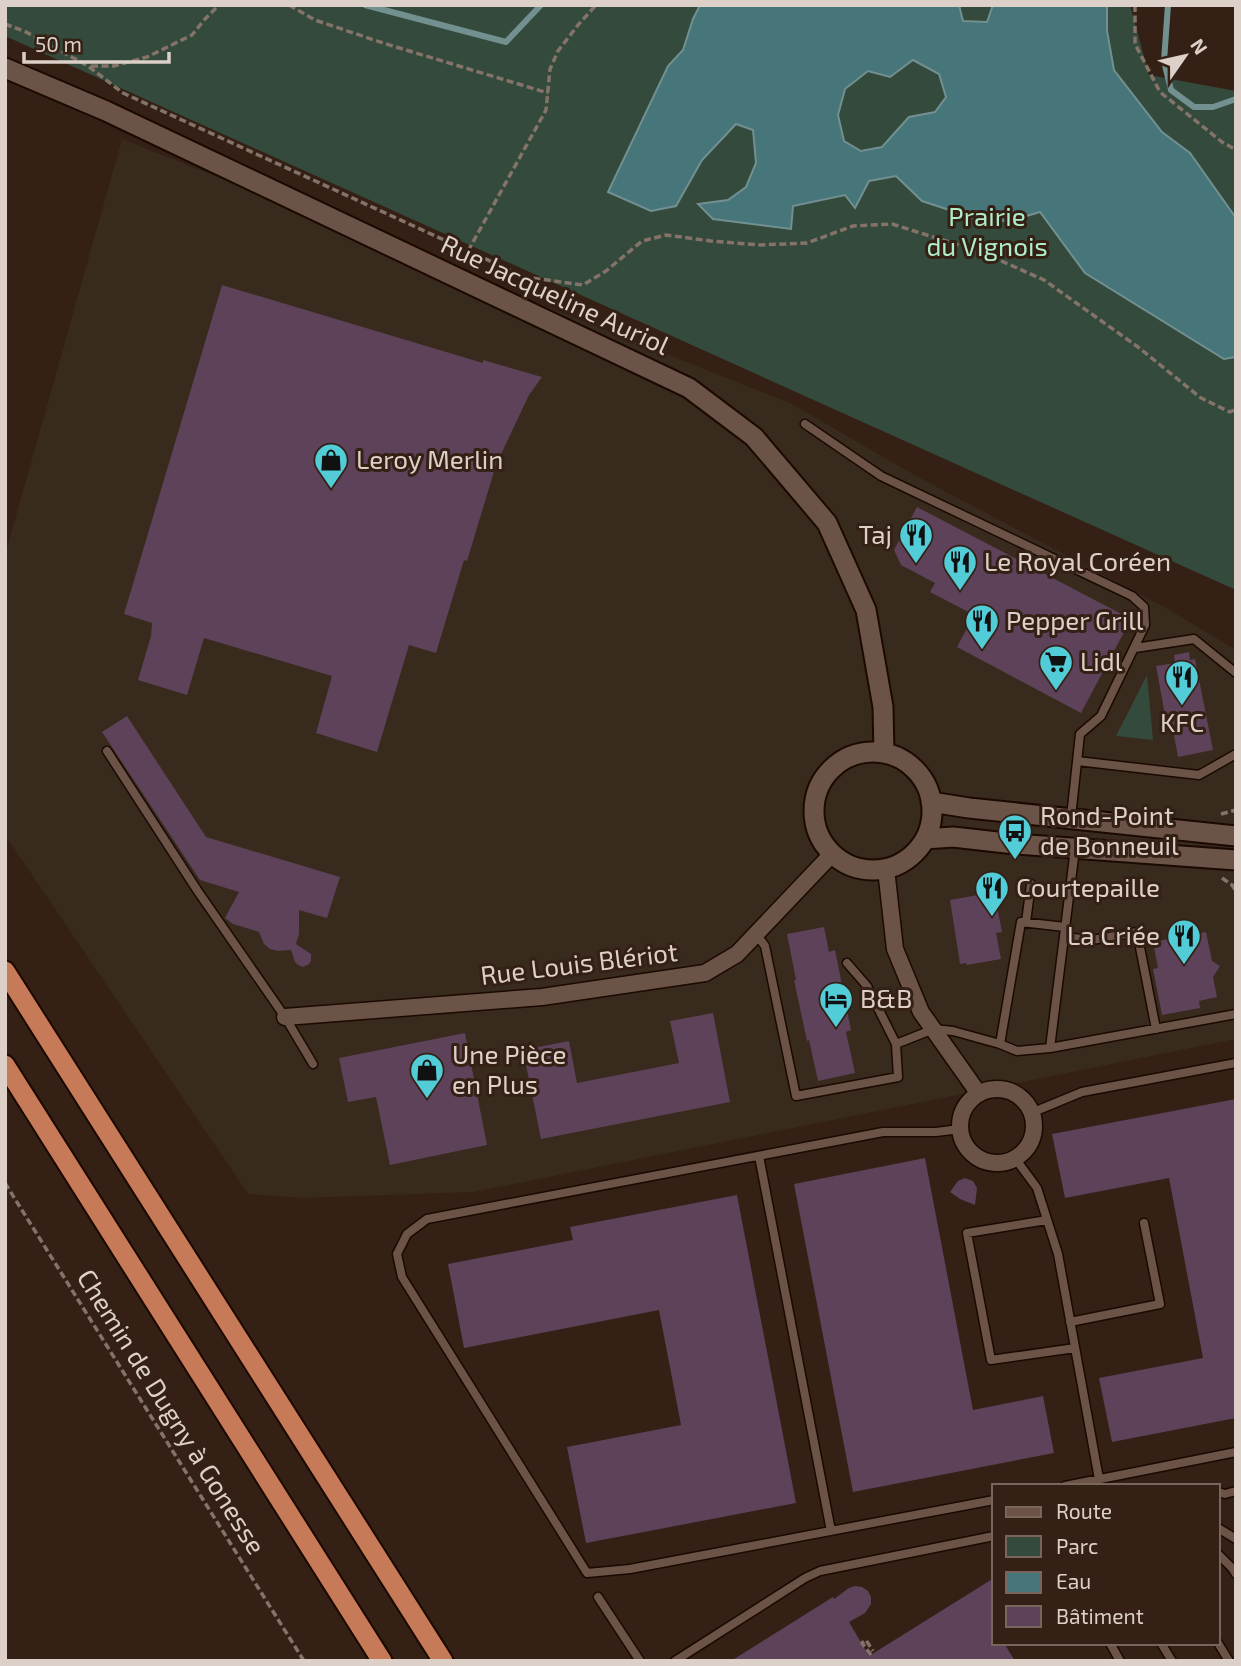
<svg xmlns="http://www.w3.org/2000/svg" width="1241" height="1666" viewBox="0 0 1241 1666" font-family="'Exo 2',sans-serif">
	<rect width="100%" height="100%" fill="#342015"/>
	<path fill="#382a1d" d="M122,139L790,403L918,477L1168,609L1236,650V1039L474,1192L303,1198L248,1194L5,835V555Z"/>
	<path fill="#334a3c" d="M5,5H1130L1149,75L1236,91V590L5,36Z
		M1147,675L1153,740L1116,736Z"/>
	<path fill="#46757a" stroke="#739091" stroke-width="2" fill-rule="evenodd" d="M700,5H959L963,21L987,22L993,5H1107V31L1114,70L1162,132L1190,153L1236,218V357L1224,359L1085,273L1040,212L1013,220L986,222L922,201L896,176L869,181L855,208L845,195L793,206L791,229L713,219L698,204L728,200L746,187L756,163L753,130L736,124L702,160L676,206L651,211L608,192L668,66L683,50L693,19ZM913,60L939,74L946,97L935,112L909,117L882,147L861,151L844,141L838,115L845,89L868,71L890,77Z"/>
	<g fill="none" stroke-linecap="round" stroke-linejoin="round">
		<path stroke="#739091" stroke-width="6" d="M365,5L506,42L541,5
			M1168,5L1164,61L1171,90L1194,107H1213L1236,99"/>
	</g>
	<path fill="#5d4259" d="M222,285L483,363V360L542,377L529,395L496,465L467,561L464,560L436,653L409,645L377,752L316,733L332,676L204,638L187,695L138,680L151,636L152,623L124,614Z
		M917,507L1131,619L1081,713L957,647L974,615L930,592L935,583L901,565L894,550Z
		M1189,652L1190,660L1195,659L1213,750L1178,757L1170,714L1165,715L1156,666L1175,663L1174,655Z
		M127,716L206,837L340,877L327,918L299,910V934L296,944L311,954V961L309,964L303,967L298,965L295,962L291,950L278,951L270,949L264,944L259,932L233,924L225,918L239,892L200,880L102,732Z
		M989,893L991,902L996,901L1002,932L996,933L1001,959L967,965L966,963L960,964L950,900Z
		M824,927L829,952L835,950L851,1030L846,1032L855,1073L818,1081L809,1040L807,1041L794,980H796L787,934Z
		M1206,932L1212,961L1220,966L1213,977L1217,997L1199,1001L1200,1008L1162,1015L1153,969L1158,968L1153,942Z
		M713,1013L730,1102L541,1139L523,1050L569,1041L577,1083L679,1063L670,1021Z
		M465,1033L487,1145L390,1165L376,1097L348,1102L339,1058Z
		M1236,1099V1418L1112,1442L1099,1378L1203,1358L1169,1178L1065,1198L1052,1134Z
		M925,1158L973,1410L1043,1396L1054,1453L853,1492L794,1184Z
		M965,1178L973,1181L977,1188L975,1205L960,1199L950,1192L958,1181Z
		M737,1195L796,1503L586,1543L567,1447L681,1425L659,1310L464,1348L448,1264L573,1240L570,1227Z
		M994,1578V1643H1004L1015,1661H731L833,1597L834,1599L849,1588L855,1586L862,1587L868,1591L871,1597V1604L865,1613L849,1622L869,1656Z"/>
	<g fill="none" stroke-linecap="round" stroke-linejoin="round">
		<g stroke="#1b0902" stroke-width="11">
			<path id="service" d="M805,424L881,476L1132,596L1144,607L1145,625L1101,716L1080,734L1071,817
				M1135,648L1194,639L1236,673
				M107,751L197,890L285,1017L313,1064
				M1077,761L1199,775L1236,754
				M1026,922L1031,884
				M756,934L765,946L796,1096L898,1077L896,1044L934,1029L953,1031L1000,1044L1017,1051L1050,1048L1075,849
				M1064,937L1092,940L1137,932L1156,1029
				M847,963L867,986L896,1044
				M1000,1044L1021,922L1065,927
				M1050,1048L1236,1014
				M1031,1113L1082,1092L1236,1063
				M960,1129L936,1132H883L427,1219L407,1234L397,1254L402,1277L587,1573L630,1569L994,1500
				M759,1156L831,1531
				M1015,1158L1037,1188L1058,1254L1099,1479
				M1047,1220L967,1233L991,1360L1075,1348
				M1070,1322L1160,1304L1144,1223
				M1065,1486L1236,1452
				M1218,1492L1225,1494L1236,1491
				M1218,1528L1236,1539
				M1218,1554L1232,1568L1236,1574
				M598,1597L640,1661
				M1110,1643L1120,1661
				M1161,1643L1172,1661
				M1218,1643L1229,1661
				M675,1661L805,1578L820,1571L994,1536"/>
		</g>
		<g stroke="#1b0902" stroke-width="19">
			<path id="minor" d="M886,869L895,949L921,1012L979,1094
				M285,1017L542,997L705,973L737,954L832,854
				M960 1126a37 37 0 1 1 74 0a37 37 0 1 1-74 0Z"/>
		</g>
		<g stroke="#1b0902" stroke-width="23">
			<path id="tertiary" d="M5,68L106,111L689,388L754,437L827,523L866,610L883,707L884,753
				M814 811a59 59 0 1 1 118 0a59 59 0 1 1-118 0Z
				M931,802L969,808L1236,836
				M925,839L953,837L1015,844L1236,860"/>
		</g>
		<g stroke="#1b0902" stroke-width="23">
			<path id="trunk" d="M5,971L443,1661
				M5,1065L382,1661"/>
		</g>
		<path stroke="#847369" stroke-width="3.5" stroke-dasharray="7 3.5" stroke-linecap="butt" d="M289,5L315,20L383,43L548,93
			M1135,5V44L1160,92L1222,142L1236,150
			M5,24L26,32L88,66L123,93L525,277L583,285L606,271L642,241L666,235L711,241L760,245L807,243L853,226L892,224L981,252L1044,280L1138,347L1201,398L1230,412L1236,409
			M91,66H114L147,57L192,35L205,19L219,5
			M468,251L546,110L550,69L558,51L578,25L596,5
			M1221,814L1236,810
			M1222,878L1232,885L1236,891
			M5,1183L304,1661
			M871,1655L862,1643L866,1640L873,1651"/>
		<use href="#service" stroke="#6b5447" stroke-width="8"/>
		<use href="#minor" stroke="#6b5447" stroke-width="16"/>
		<use href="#tertiary" stroke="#6b5447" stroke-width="19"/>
		<use href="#trunk" stroke="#c77a58" stroke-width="19"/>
	</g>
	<defs>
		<g id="shop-pin" transform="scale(1.75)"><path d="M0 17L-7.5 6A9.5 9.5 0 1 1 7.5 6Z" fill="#52ccd6" stroke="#342015"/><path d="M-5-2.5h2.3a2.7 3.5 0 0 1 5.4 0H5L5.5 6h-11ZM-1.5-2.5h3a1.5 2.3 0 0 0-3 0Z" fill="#111"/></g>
		<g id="restaurant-pin" transform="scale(1.75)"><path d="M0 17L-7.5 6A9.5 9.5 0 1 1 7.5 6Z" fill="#52ccd6" stroke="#342015"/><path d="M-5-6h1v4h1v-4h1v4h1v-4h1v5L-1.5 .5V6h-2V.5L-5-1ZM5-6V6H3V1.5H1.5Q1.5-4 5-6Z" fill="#111"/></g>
		<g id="supermarket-pin" transform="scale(1.75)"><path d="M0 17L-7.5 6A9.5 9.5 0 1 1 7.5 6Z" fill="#52ccd6" stroke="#342015"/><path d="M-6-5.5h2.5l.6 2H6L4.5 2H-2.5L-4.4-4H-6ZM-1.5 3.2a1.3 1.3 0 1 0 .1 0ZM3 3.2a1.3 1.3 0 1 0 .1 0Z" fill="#111"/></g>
		<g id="bus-pin" transform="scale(1.75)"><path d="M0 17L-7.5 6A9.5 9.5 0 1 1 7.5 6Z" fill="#52ccd6" stroke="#342015"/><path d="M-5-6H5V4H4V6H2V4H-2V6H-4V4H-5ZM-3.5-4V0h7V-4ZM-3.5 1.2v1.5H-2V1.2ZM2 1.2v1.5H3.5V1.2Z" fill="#111"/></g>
		<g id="hotel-pin" transform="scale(1.75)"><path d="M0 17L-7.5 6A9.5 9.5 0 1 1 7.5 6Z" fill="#52ccd6" stroke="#342015"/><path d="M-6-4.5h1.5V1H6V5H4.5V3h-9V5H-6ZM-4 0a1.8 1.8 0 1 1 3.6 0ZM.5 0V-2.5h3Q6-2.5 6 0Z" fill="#111"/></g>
	</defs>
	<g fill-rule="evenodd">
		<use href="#shop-pin" x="331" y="460"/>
		<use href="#restaurant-pin" x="916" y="535"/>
		<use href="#restaurant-pin" x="960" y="562"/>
		<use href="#restaurant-pin" x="982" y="621"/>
		<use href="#supermarket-pin" x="1056" y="662"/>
		<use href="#restaurant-pin" x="1182" y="677"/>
		<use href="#bus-pin" x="1015" y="831"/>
		<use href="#restaurant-pin" x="992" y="888"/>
		<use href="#restaurant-pin" x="1184" y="936"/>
		<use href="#hotel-pin" x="836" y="999"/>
		<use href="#shop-pin" x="427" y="1070"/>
	</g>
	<g text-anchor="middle" stroke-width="6" stroke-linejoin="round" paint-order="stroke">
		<g font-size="26" fill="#aeedc8" stroke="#342015">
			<text x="987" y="226">Prairie<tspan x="987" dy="30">du Vignois</tspan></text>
		</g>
		<g font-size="26" fill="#ddd0c8" stroke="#342015">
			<text transform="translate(555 295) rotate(25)" y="9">Rue Jacqueline Auriol</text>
			<text transform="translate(579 964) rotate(-7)" y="9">Rue Louis Blériot</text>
			<text transform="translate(171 1412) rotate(58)" y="9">Chemin de Dugny à Gonesse</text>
		</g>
		<g font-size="26" fill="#ddd0c8" stroke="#342015" text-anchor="start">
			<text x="356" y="469">Leroy Merlin</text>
			<text x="892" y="544" text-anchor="end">Taj</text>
			<text x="984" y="571">Le Royal Coréen</text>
			<text x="1006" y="630">Pepper Grill</text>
			<text x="1080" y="671">Lidl</text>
			<text x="1182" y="732" text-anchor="middle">KFC</text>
			<text x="1040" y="825">Rond-Point<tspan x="1040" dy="30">de Bonneuil</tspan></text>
			<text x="1016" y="897">Courtepaille</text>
			<text x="1160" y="945" text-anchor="end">La Criée</text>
			<text x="860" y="1008">B&amp;B</text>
			<text x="452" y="1064">Une Pièce<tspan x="452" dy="30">en Plus</tspan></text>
		</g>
	</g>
	<rect width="1241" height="1666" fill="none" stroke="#ddd0c8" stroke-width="14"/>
	<rect x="992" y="1484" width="228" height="161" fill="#342015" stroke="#78665d" stroke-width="2"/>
	<rect x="1006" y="1507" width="35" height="10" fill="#6b5447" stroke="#78665d" stroke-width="2"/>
	<text x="1056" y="1519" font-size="21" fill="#ddd0c8">Route</text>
	<rect x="1006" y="1536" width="35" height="21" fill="#334a3c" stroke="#78665d" stroke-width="2"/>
	<text x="1056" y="1554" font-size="21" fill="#ddd0c8">Parc</text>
	<rect x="1006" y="1572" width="35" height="21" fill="#46757a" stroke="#78665d" stroke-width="2"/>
	<text x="1056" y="1589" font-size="21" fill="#ddd0c8">Eau</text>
	<rect x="1006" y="1606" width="35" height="21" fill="#5d4259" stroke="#78665d" stroke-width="2"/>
	<text x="1056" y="1624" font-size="21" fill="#ddd0c8">Bâtiment</text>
	<g transform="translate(1185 56) rotate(56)" stroke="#342015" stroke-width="5" paint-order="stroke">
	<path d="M0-5L12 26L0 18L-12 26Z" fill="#ddd0c8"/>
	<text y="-10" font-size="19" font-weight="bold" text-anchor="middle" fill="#ddd0c8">N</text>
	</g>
	<path d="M24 52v10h145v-10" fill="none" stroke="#ddd0c8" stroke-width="3.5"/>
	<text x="35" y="52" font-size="21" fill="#ddd0c8" stroke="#342015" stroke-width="5" paint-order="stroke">50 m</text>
</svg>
